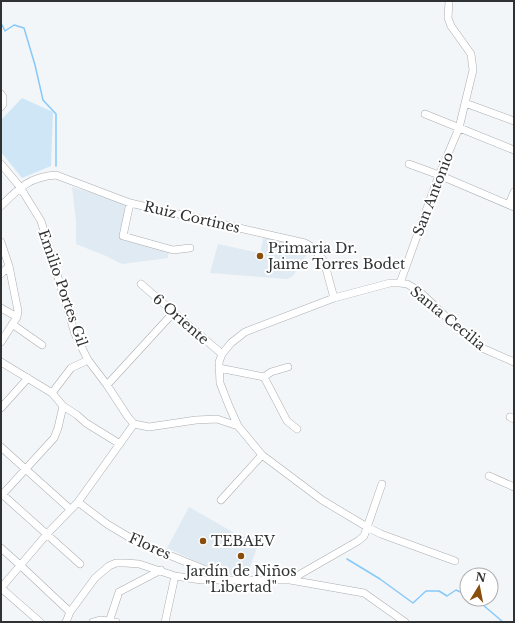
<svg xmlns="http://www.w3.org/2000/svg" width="515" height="623" viewBox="0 0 515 623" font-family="'Libre Baskerville',serif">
	<rect width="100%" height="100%" fill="#f3f6f9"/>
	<path fill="#e0eaf2" d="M72,187L128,204L119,239L169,250L168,258L122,264L106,256L76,244V221Z
		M264,236L303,246L309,251L293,276L287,279L210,273L218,244L260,253Z
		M189,507L238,535L260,539L246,579L222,573L167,548Z"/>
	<path fill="#cfe6f7" d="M22,98L53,112L51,166L22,178L1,152V120Z"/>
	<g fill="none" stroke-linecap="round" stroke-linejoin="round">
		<path stroke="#86c9f9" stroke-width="1.5" d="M1,23L5,31L14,25L24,28L35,65L43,100L56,114V166
			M347,559L380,579L413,603L426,591H439L447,596L456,590L467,595
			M476,599L503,622"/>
		<g stroke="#aaadb0" stroke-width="8">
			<path id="minor" d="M1,94L3,97V104L1,107
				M465,103L514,121
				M425,114L514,150
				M1,164L20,187L41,221L75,334L88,360L107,385L128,417L134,424L149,427L196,420L217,419L238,426
				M409,164L439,175L514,207
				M130,203L123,236L173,250L190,248
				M509,204L514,192
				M1,206C19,188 29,177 56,175L130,203L305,243L312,247L324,261L334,298
				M1,242L9,266L18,311L17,317L1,342
				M1,274L9,266
				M400,283L439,175L459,128L473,70L471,54L451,26L448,18L449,1
				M141,284L222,354
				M1,308L17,317
				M12,324L42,345
				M1,362L52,393L63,406L77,415L86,423L120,444
				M219,368L264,377
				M264,377L287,421L297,429
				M264,377L271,372L288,367
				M107,385L174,312
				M52,393L71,368L88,360
				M1,408L28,378
				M510,417L514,419
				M1,447L70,509
				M489,476L514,487
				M3,495L80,564
				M1,496L54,438L58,428L63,406
				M221,500L262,455
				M78,502L107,524L137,542L218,575L227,581
				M1,548L20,565L70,612
				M455,561L381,534L367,527L322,500L262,455L238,426L229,406L220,383L219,362L222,354L231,343L245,332L334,298L390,283H400L407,284L418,290L465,335L482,348L514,362
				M290,580L364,593L405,622
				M40,622L1,588L47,534L78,502L134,424
				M66,622L70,612L95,578L109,566L116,563H125L139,564L175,576L201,580H290L358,541L364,536L382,484
				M93,622L100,620L116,622
				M109,622L119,592L161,570
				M165,622L175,576"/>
		</g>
		<use href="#minor" stroke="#fff" stroke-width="7"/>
	</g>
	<g fill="#8a4e0c" stroke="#fff" stroke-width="1.5">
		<circle cx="260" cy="256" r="4"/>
		<circle cx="203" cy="541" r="4"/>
		<circle cx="241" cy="556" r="4"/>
	</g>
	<g text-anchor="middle" stroke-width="4" stroke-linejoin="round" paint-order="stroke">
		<g font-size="14" fill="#303132" stroke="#fff">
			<text transform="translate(433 194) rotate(-69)" y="5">San Antonio</text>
			<text transform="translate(192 217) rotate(13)" y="5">Ruiz Cortines</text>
			<text transform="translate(63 288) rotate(71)" y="5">Emilio Portes Gil</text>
			<text transform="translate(448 318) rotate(39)" y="5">Santa Cecilia</text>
			<text transform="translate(181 319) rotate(41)" y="5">6 Oriente</text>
			<text transform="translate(150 546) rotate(24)" y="5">Flores</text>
		</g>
		<g font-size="14" fill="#303132" stroke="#fff" text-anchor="start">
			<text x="268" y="253">Primaria Dr.<tspan x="268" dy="16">Jaime Torres Bodet</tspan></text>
			<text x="211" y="546">TEBAEV</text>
			<text x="241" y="576" text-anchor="middle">Jardín de Niños<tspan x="241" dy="16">"Libertad"</tspan></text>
		</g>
	</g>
	<rect width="515" height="623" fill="none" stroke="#303132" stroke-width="4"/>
	<g transform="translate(479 587) rotate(10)"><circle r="19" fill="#ffffff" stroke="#acadad"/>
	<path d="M0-3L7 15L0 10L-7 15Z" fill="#8a4e0c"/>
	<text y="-6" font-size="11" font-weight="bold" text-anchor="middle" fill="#303132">N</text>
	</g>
</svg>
